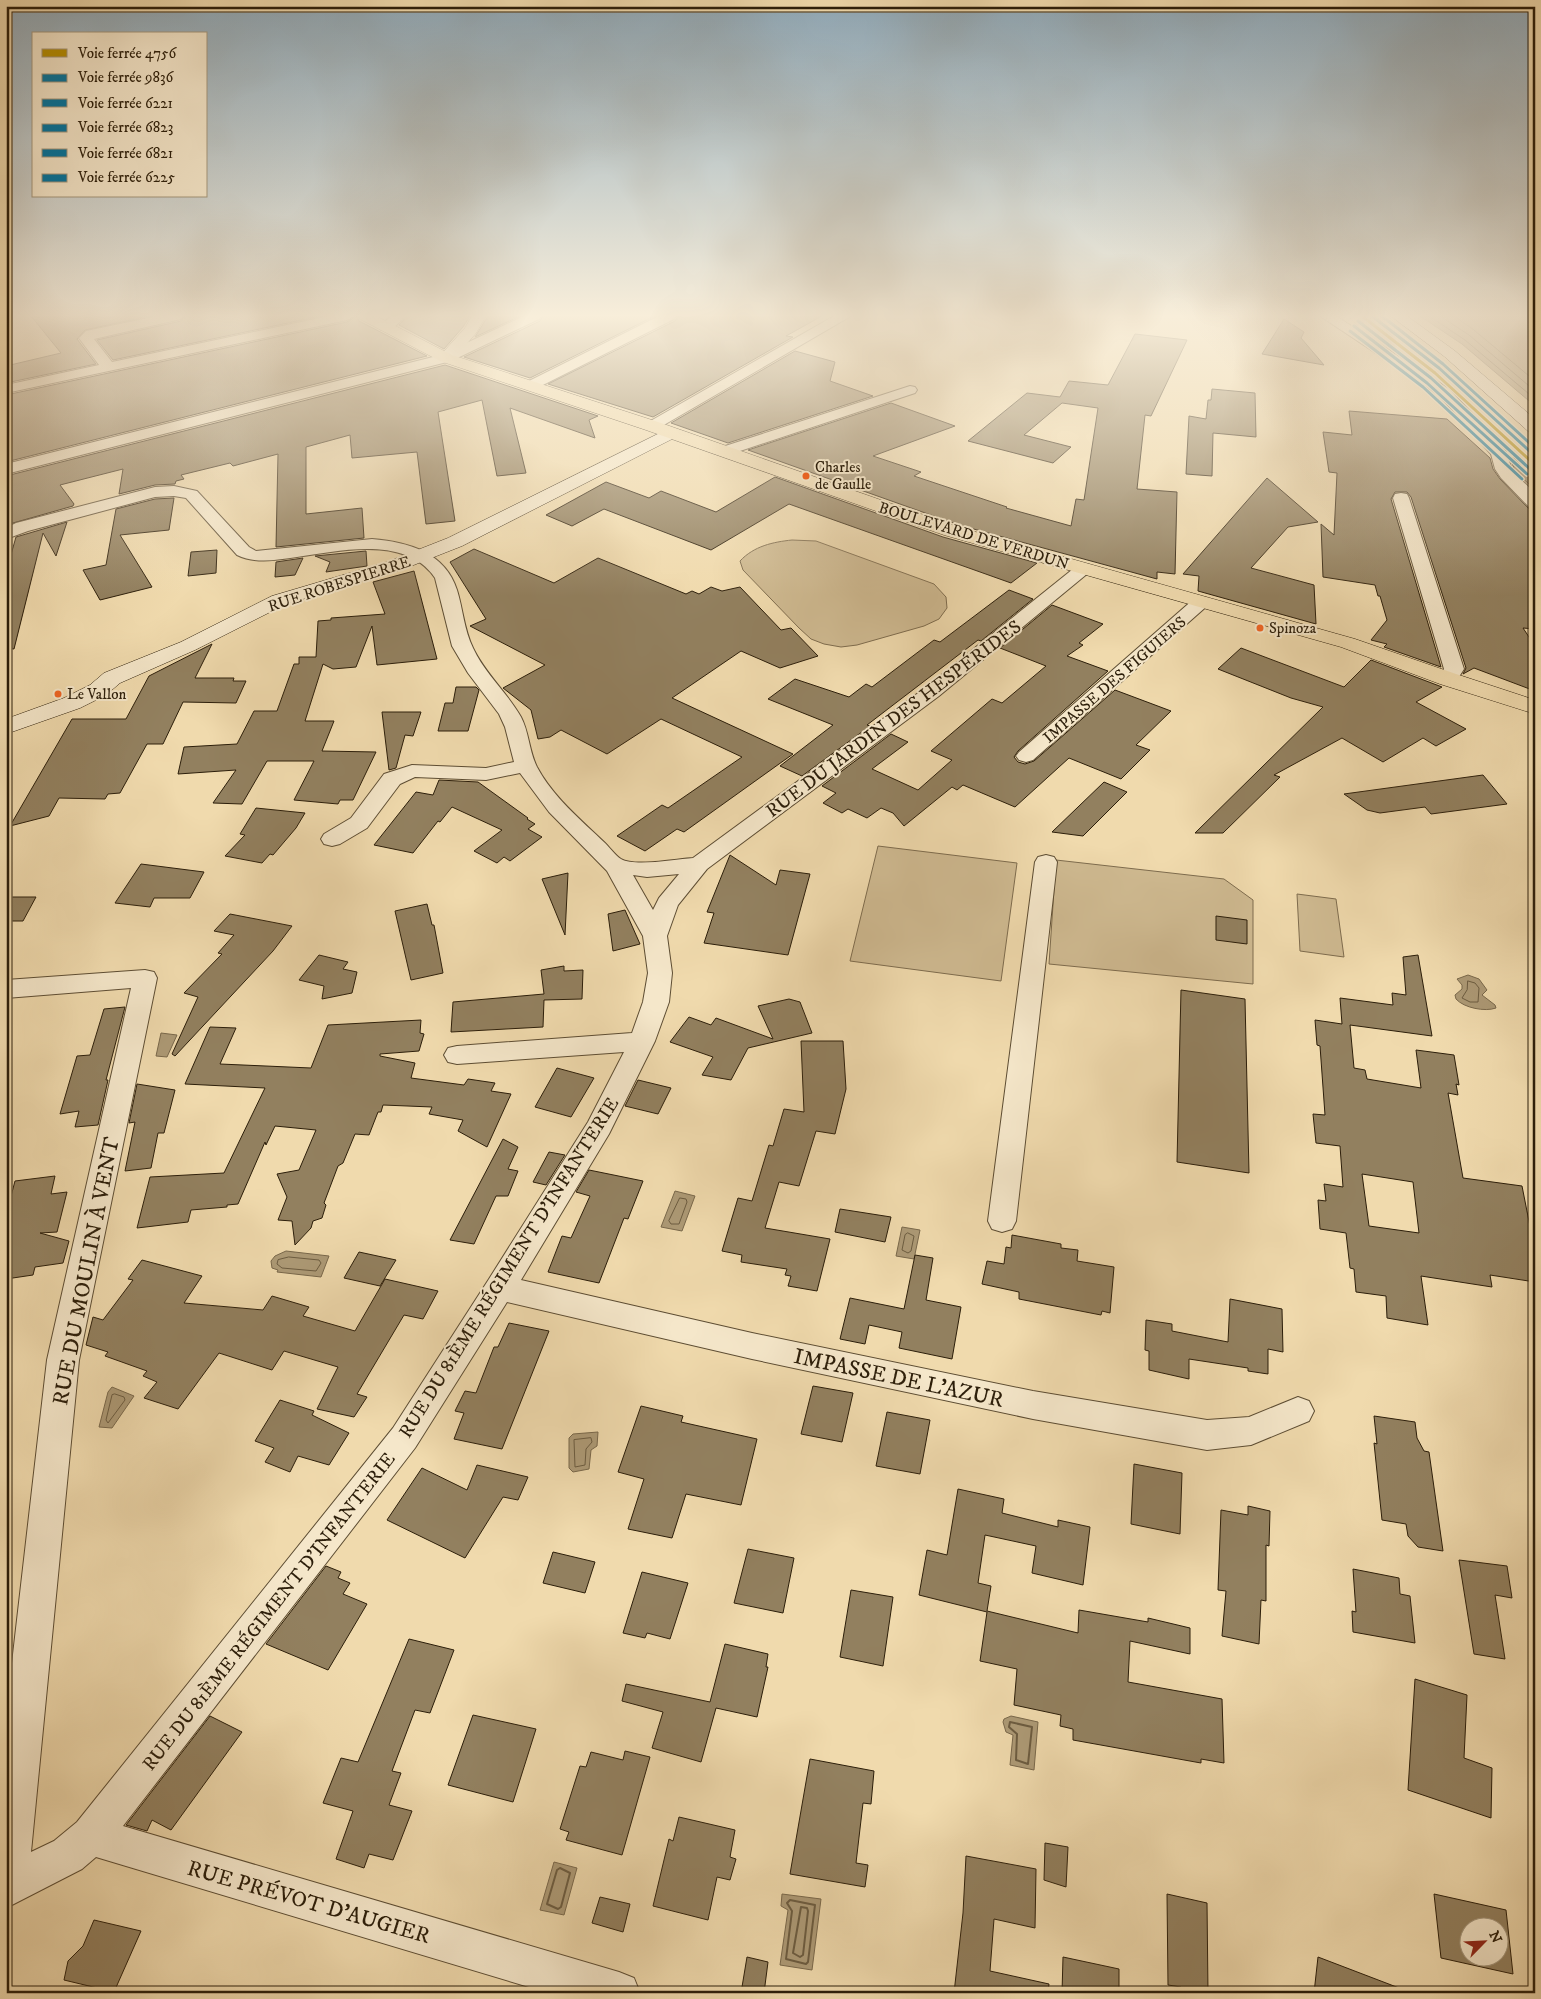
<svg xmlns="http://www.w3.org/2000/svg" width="1541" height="1999" viewBox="0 0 1541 1999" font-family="'IM FELL DW Pica',serif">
	<rect width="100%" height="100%" fill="#f0daad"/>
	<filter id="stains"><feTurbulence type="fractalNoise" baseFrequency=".004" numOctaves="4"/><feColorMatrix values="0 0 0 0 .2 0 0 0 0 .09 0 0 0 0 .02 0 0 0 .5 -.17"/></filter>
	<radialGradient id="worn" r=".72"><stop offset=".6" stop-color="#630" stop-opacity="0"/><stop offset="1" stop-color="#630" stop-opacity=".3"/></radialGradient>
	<path fill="#cfba91" stroke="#7e6c4e" d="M792,540L816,541L934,584L946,597L947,608L939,619L924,626L857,645L841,647L824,644L811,639L799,628L743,570L740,561C754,546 773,542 792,540Z
		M878,846L1017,863L1001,981L850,961Z
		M1056,860L1224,879L1253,900V984L1049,964Z
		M1297,894L1336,899L1344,957L1300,951Z"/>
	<path fill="#ad9a76" stroke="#79684b" d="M1420,316H1535V406L1462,344Z
		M1468,975L1479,979L1487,990L1482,995L1495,1005L1496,1008C1485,1012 1464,1008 1456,999L1455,995L1462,989V985L1457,979Z
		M161,1033L177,1035L167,1057L156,1056Z
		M675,1191L695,1196L682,1231L661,1227Z
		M902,1227L920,1230L914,1259L896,1256Z
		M286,1251L329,1256L321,1277L277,1272L278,1270L272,1268L271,1261L275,1256Z
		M112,1387L134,1396L112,1428L99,1427L108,1392Z
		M598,1432L597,1446L591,1450L589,1469L573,1472L569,1468V1438L573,1434Z
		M1011,1716L1038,1722L1034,1770L1010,1765L1013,1735L1006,1732L1003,1722L1004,1719Z
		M554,1862L577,1868L564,1915L540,1910Z
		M782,1894L821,1899L812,1970L780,1965L788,1910L781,1906Z"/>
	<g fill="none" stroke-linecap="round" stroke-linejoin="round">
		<path stroke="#6c5c40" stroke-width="1" d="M1429,316L1465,340L1535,399
			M1440,316L1469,335L1535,391
			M1454,316L1474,330L1535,381
			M1468,981L1475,983L1479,988L1478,1002H1470L1462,998L1467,990Z
			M680,1198L686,1199L687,1202L679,1224H671L669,1221Z
			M908,1233L914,1236L911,1251L908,1253L902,1250L905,1235Z
			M289,1257L319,1260L321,1263L316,1271L282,1268L277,1264L278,1260Z
			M115,1394L124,1397L125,1400L108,1423L106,1420L112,1395Z
			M591,1438L592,1442L586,1449L585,1465L575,1467L574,1440Z"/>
		<path stroke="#6c5c40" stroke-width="2" d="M1010,1722L1032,1727L1028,1764L1016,1760L1017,1734L1009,1727Z
			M560,1868L570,1873L561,1907L558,1909L547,1904L557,1870Z
			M790,1900L815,1905L808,1962L806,1964L786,1959L792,1911L787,1903Z
			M801,1907L807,1908L808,1911L803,1955L800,1957L793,1953Z"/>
	</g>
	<path fill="#92805f" stroke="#2c1e0a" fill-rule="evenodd" d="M31,316H150L85,330L77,339L96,364L6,383V366L61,353Z
		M185,316H321L113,360L97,340L181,321Z
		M356,316L359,321L427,356L6,462V395L347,322Z
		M408,316H470L463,327L444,349L399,325Z
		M488,316H520L475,337Z
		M543,316H655L530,378L464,357L540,321Z
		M678,316H822L786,336L793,337L653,417L548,384L675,321Z
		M1284,319L1304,332L1301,338L1324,365L1262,354Z
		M1135,334L1187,340L1151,416L1145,415L1137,489L1177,492L1175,574L1157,572V579L959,525L748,450L891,403L955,426L873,456L921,472L914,476L1007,507L1006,508L1071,526L1076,499L1084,500L1098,408L1062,403L1024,435L1071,447L1053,463L968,441L1027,393L1060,397L1069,381L1108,385Z
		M795,351L835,362L830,381L873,396L728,443L671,423Z
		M445,365L598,416L589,420L595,438L510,408L526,473L497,476L482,400L438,412L455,521L426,524L417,452L352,458L350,435L306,447V514L362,508L364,538L276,547L278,454L233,466L230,463L181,475L184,479L176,481L175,484L155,485L119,494L123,469L60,485L74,504L73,506L6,525V476Z
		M1212,389L1255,393L1256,437L1213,433L1212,476L1186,474L1189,416L1206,419L1208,400H1211Z
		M1349,411L1447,419L1490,458L1493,469L1500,479L1528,508L1535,510V629L1523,628L1535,646V691L1474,668L1463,674L1466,668L1411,497L1407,492H1395L1391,499L1441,667L1384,647L1387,644L1371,640L1387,620L1380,596H1378L1375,585L1323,577L1321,524L1334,535L1337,473L1329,472L1323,432L1352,435Z
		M1510,458H1514L1535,482V490L1515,471Z
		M775,477L943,537L1037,563L1011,583L789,504L711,550L604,509L572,526L546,515L606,482L649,498L661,491L716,512Z
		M1267,478L1318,522L1288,527L1251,568L1314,585L1316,624L1198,591L1199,576L1183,574Z
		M174,498L169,530L120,535L152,587L100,600L83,570L106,565L116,509L155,499Z
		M67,522L56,556L43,533L14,649L6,648V572L16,537Z
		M474,549L554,583L598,558L686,594L692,591L699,594L711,587L722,591L740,587L781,630L791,628L818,656L780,668L741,651L672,698L793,754L684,832L677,829L645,851L617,836L662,805L668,808L742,757L661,719L607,754L561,730L550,737L538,739L531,710L503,688L545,665L470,626L486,619L450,562Z
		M217,550L216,573L188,576L191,552Z
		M366,551L367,566L326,572L330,562L315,556Z
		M303,558L295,575L275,577L276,562Z
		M414,571L437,659L377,665L372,626L356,667L333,669L323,664L305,721H334L322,751L376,752L353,800H340L338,804L294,800L314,761H267L242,804L213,803L236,770L178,774L184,747L237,744L254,711H277L294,664H299V657H316L318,621L331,620V618L385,614L373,582Z
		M1009,590L1033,599L981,641L978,640L867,725L870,726L802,776L780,766L833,725L768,699L795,679L849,697L866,684L872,687L934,640L940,642Z
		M1052,605L1103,624L1079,643L1083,645L1067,656L1108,671L1018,751L1014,757L1018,762L1025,764L1034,761L1115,690L1171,711L1136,745L1150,750L1121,779L1069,758L1015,807L963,785L957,790L952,787L904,826L893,813L881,808L867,818L848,809L842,813L823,803L836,793L822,786L891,734L908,742L872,769L918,790L952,760L931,751L992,699L1002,703L1046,666L1000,648Z
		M212,644L195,678H234L233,681H246L236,703L183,702L163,744H147L120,793L108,794L105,799L59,798L49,816L10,826L72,719H126L149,676Z
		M1241,648L1344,687L1371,660L1442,687L1416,702L1466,729L1436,746L1423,738L1383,762L1342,738L1274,775L1280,777L1223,833H1195L1323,707L1291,698L1218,669Z
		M456,687H476L479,690L468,731H438L445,703H453Z
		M382,712H421L413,736L405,735L396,768L389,770Z
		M1483,775L1507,804L1431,814L1425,807L1380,813L1367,810L1344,794Z
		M439,780L478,782L528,818L527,819L535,824L528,829L542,837L510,861L504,857L497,863L474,851L502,830L452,807L440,822L438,821L413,853L374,845L416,792L433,795Z
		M1104,782L1127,792L1083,836L1052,832Z
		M256,808L305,813L296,828L273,855L270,854L262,863L225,856L245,835L240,834Z
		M730,855L776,885L780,870L810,874L788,955L704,943L714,913L707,912Z
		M141,864L204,872L190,898H154L150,907L115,903Z
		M568,873L565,935L542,879Z
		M6,897H36L23,921H6Z
		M427,904L432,925H434L443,973L411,980L395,911Z
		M625,910L640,944L613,951L608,914Z
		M230,914L292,926L273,951L175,1056L172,1054L198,997L184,993L222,954L218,953L234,935L214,931Z
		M1216,916L1247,920V944L1216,940Z
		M319,955L348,962L343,969L357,972L352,993L322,999L324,986L299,980Z
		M1418,955L1432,1036L1350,1025L1354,1068L1365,1070L1367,1079L1421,1088L1416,1050L1454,1055L1459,1085L1456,1084L1458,1095L1448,1093L1463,1178L1522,1186L1535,1252V1282L1490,1275L1492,1287L1421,1276L1428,1325L1387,1318L1386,1296L1356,1292L1354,1269L1350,1268L1346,1233L1320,1229L1318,1200L1326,1201L1324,1184L1343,1187L1340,1146L1316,1143L1313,1114L1325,1115L1320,1046L1317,1045L1315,1020L1342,1024L1340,998L1393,1005L1392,993L1406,995L1403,957ZM1362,1174L1413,1182L1419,1233L1369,1226Z
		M564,966V971L583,970L582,999L544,1000L543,1027L451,1032L453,1002L544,994L541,970Z
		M1181,990L1245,999L1249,1173L1177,1162Z
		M789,999L800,1002L812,1033L748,1048L731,1080L702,1075L713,1057L670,1042L689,1017L711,1025L716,1018L773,1039L758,1006Z
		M125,1007L106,1080H108L98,1125L75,1127L79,1111L60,1114L77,1056L90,1055L104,1009Z
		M421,1020L420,1033L424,1034L419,1051L380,1054V1056L415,1063L411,1078L464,1085L468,1079L495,1083L491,1091L511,1094L487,1147L458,1131L463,1120L429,1114L432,1107L383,1105L381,1112H378L369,1135L355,1134L343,1163L338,1166L324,1203L326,1205L322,1218L313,1221L311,1228L295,1245L292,1221L278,1220L287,1197L277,1174L299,1170L316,1130L275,1126L266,1145L265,1142L238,1204L227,1205V1207L191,1210L188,1222L137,1228L150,1177L224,1173L265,1088L185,1084L210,1027L236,1028L220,1064L311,1068L328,1025Z
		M801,1041H843L846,1089L835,1134L816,1131L799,1186L779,1182L765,1228L830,1239L817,1291L788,1286L791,1276L785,1275L787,1269L741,1262L742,1255L722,1251L738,1198L752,1201L769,1145L773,1146L784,1109L804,1112Z
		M557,1068L594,1078L571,1117L535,1107Z
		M638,1080L671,1088L658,1114L625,1106Z
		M137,1084L175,1090L164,1133H158L151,1168L125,1171L135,1122L129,1123Z
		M503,1139L518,1147L508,1169L518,1171L508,1196H496L474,1244L450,1240Z
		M549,1152L565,1155L546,1185L533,1182Z
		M589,1170L643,1181L628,1219L624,1218L599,1283L548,1272L562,1236L571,1238L590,1196L576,1192Z
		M55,1176L51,1194L67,1192L57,1232L40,1233L69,1241L63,1263L35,1267L33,1275L6,1279V1215L15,1181Z
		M840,1209L891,1217L885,1242L835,1232Z
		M1012,1235L1061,1244V1248L1078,1250L1077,1261L1114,1267L1110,1313L1102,1311L1101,1315L1019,1299V1292L982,1284L987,1261L1004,1264L1006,1247L1011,1248Z
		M359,1252L396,1260L380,1286L344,1278Z
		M915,1255L933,1258L926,1300L961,1307L952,1359L899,1348L902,1332L869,1325L865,1344L840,1339L850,1298L904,1309Z
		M142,1260L202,1276L184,1303L263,1310L272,1296L309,1307L303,1316L355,1331L385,1279L438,1291L423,1319L404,1315L357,1394L367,1397L354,1417L317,1409L338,1367L284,1351L272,1370L219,1353L178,1409L144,1398L157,1382L143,1376L147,1371L105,1356L108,1352L86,1345L93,1317L103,1320L133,1280L128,1279Z
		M1230,1299L1282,1309L1283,1352L1268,1349V1374L1248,1371V1368L1189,1359V1379L1149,1370V1351L1145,1350L1146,1320L1172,1324V1331L1228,1342Z
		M509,1323L549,1331L502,1449L454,1439L464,1413L455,1411L465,1391L476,1393L494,1347H498Z
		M813,1386L853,1393L842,1442L801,1434Z
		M280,1400L314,1411L312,1415L349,1433L329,1465L298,1456L290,1472L265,1462L274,1448L255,1441Z
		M641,1406L683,1416L681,1422L757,1439L741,1505L686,1494L672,1538L628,1529L644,1479L618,1472Z
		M887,1412L930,1420L920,1474L876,1466Z
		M1374,1416L1415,1422L1417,1438L1424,1451L1429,1452L1443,1551L1418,1547L1408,1536L1406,1524L1382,1520L1374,1443L1377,1444Z
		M1134,1464L1182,1473L1180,1534L1131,1524Z
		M477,1465L528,1477L518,1500L503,1497L465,1558L387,1520L422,1468L467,1490Z
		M958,1489L1004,1499L1002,1513L1058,1527V1520L1090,1527L1083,1585L1032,1573L1036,1546L985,1535L978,1583L991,1586L987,1611L1078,1633L1079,1610L1148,1622V1618L1190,1628V1654L1130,1641L1128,1682L1222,1699L1224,1763L1201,1759V1763L1073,1740V1729L1060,1726L1061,1715L1014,1705L1017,1669L980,1661L987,1612L919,1595L927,1550L947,1555Z
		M1248,1506L1270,1511L1269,1546L1266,1545V1601L1261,1600L1259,1644L1222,1636L1226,1591L1218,1590L1221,1510L1248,1515Z
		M748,1549L794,1558L783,1613L734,1603Z
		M553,1552L595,1562L585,1593L543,1583Z
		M1459,1560L1507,1566L1512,1598L1495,1595L1505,1659L1474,1654Z
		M326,1566L341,1572L338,1578L350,1583L343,1594L367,1604L328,1670L266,1644Z
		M1353,1569L1399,1578L1400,1594L1410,1596L1415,1643L1353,1632L1352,1611L1356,1612Z
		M642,1572L688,1583L670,1639L647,1633L645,1638L623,1633Z
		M851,1590L893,1597L883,1666L840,1657Z
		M409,1639L454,1650L430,1713L415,1710L392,1771L401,1773L389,1805L412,1811L393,1860L369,1854L364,1868L336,1859L353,1811L323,1803L341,1758L358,1762Z
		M725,1644L768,1654L766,1667H768L757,1717L716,1708L701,1762L652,1748L663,1712L622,1701L626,1684L710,1702Z
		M1415,1679L1467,1695L1464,1758L1492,1768L1491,1818L1408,1790Z
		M473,1715L536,1729L513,1802L448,1785Z
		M210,1716L242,1732L171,1830L152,1820L147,1831L126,1825Z
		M625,1751L650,1757L622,1855L566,1840L569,1832L560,1829L580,1766L586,1767L591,1752L623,1760Z
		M810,1759L874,1771L871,1804L863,1803L856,1863L868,1865L865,1887L790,1874Z
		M679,1817L735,1830L730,1857L736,1859L730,1880L717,1877L708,1920L653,1906L669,1839L673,1841Z
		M1045,1843L1068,1847L1066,1887L1044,1880Z
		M966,1856L1036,1869L1035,1928L994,1919L990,1971L1049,1984L1048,1993H954L963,1913Z
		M1167,1894L1207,1903L1208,1993H1181V1987L1168,1985Z
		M1434,1894L1506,1910L1513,1974L1441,1958ZM1468,1926H1498V1956H1468Z
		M600,1897L630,1904L623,1932L592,1923Z
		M94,1920L141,1931L114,1992L64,1980L68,1961L83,1946Z
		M747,1957L768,1962L764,1993H741Z
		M1063,1957L1119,1969V1993H1062Z
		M1318,1957L1407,1991V1993H1314Z"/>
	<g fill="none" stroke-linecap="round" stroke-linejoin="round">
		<g stroke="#5d4d33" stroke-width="2">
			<path id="street" d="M158,316H183L181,319L94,339L112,362L329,316H354L347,320L6,393V385L99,365L79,338L86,331Z
				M391,316H406L391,330H381L379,327Z
				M524,316H541L539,319L451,361L6,474V464L441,355Z
				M659,316H676L674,319L535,389H525L523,386L525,383Z
				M834,316H851L657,429H647L644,426L647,423Z
				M1320,316H1336L1449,389L1505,450L1513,472L1535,493V508L1529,507L1501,478L1495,469L1491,454L1439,395Z
				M910,386L915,387L917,390L915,393L731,454H719L717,451L719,448Z
				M174,486L197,491L249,547L256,551L372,539C408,542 445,552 457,590C463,609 464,630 473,648C485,674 507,692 521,717C529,732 529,751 537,767C553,797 581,820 605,843C610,848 616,856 621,859C635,867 676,859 693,858L925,688L1078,565L1084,564L1090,565L1093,569L939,696L707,869L678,905L667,936L672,973L669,1002L655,1041L609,1134L521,1280L752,1333L1033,1391L1207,1420L1249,1417L1298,1397L1309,1401L1314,1411L1309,1421L1251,1445L1207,1450L1033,1419L752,1359L507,1302L415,1448L123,1826L619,1972L634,1978L640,1993H549L96,1857L82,1869L6,1908V1715L47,1360L131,988L6,998V980L145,970L154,972L157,978L79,1360L31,1852L54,1841L77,1822L393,1428L489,1279L588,1122L624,1052L457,1064L448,1062L444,1055L448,1048L457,1046L632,1033L643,1002L648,973L643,936L607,871L549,812L520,773L486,780L415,777L400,784L367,828L340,844L332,846L324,844L321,839L324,834L351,818L384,774L412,765L486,768L514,762L505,727L499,714L468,673L452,646L435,578C406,535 340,551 297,557C276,560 256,564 237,555L186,498L174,496L155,497L28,531L6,539V528L16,523L155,487ZM679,874L659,898L653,910L633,875L647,877Z
				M1401,493L1407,494L1409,498L1464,669L1455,683L1448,685L1441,683L1438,679L1444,669L1393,498L1395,494Z
				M1201,597L1207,598L1210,602L1207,606L1033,760L1026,762L1019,760L1016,756L1019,752L1195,598Z
				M1046,855L1054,857L1057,862L1016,1221L1012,1229L1002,1232L992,1229L988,1221L1035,862L1038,857Z"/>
		</g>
		<g stroke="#2c1e0a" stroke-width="1">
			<path id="secondary" d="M472,316H486L476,333L452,361H440L438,358L465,328Z
				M1391,316H1407L1455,351L1535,419V433L1529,432L1445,357Z
				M670,428L676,429L678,433L676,437L462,546L401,570L286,604L195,650L120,683L106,695L80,708L6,734V719L64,698L90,685L104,673L181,642L272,596L387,562L448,538Z"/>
		</g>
		<g stroke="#2c1e0a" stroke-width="1">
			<path id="primary" d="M358,316H376L452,355L658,422L958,527L1355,639L1456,674L1535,700V714L1440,684L1341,647L944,535L646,430L440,361L360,319Z"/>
		</g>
		<use href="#street" fill="#f5e7ca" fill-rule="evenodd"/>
		<use href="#secondary" fill="#f5e7ca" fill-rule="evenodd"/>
		<use href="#primary" fill="#f0daad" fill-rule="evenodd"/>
		<g stroke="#f5e7ca" stroke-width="5.5">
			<path id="rail-1" d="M1362,316L1435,373L1535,465"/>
		</g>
		<g stroke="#f5e7ca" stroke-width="5.5">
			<path id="rail-2" d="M1358,321L1431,378L1531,470"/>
		</g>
		<g stroke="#f5e7ca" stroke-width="5.5">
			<path id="rail-3" d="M1372,316L1439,368L1535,456"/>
		</g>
		<g stroke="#f5e7ca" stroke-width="5.5">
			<path id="rail-4" d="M1354,326L1427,383L1527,474"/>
		</g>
		<g stroke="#f5e7ca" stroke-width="5.5">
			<path id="rail-5" d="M1382,316L1443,364L1535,448"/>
		</g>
		<g stroke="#f5e7ca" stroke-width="5.5">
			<path id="rail-6" d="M1350,331L1423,387L1522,479"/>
		</g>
		<use href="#rail-1" stroke="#b68f02" stroke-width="3"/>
		<use href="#rail-2" stroke="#0075a1" stroke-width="3"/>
		<use href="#rail-3" stroke="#0075a1" stroke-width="3"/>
		<use href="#rail-4" stroke="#0075a1" stroke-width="3"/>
		<use href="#rail-5" stroke="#0075a1" stroke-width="3"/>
		<use href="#rail-6" stroke="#0075a1" stroke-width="3"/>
	</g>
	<linearGradient id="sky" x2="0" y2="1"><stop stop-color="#90aaba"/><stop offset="0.53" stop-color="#f8eeda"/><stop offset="1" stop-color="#f8eeda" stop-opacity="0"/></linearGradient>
	<rect width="1541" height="596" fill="url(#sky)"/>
	<g fill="#f26522" stroke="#f5e7ca" stroke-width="2">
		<circle cx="806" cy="476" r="4.5"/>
		<circle cx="1260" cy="628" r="4.5"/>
		<circle cx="58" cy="694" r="4.5"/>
	</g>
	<g text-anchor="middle" stroke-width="4" stroke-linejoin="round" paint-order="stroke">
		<g font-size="15" fill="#2c1e0a" stroke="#f5e7ca" text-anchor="start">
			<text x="815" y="472">Charles<tspan x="815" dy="17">de Gaulle</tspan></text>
			<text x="1269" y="633">Spinoza</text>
			<text x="67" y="699">Le Vallon</text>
		</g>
		<g font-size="16" fill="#2c1e0a" stroke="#f5e7ca">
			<text transform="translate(974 535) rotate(17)" y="6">BOULEVARD DE VERDUN</text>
			<text transform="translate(339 583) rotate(-18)" y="6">RUE ROBESPIERRE</text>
			<text transform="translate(1114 679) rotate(-41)" y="6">IMPASSE DES FIGUIERS</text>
		</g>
		<g font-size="19" fill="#2c1e0a" stroke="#f5e7ca">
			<text transform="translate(893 718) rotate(-37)" y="7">RUE DU JARDIN DES HESPÉRIDES</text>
			<text transform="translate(508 1267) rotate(-58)" y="7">RUE DU 81ÈME RÉGIMENT D'INFANTERIE</text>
			<text transform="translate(268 1611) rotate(-52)" y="7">RUE DU 81ÈME RÉGIMENT D'INFANTERIE</text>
		</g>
		<g font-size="22" fill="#2c1e0a" stroke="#f5e7ca">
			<text transform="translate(85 1271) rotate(-79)" y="8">RUE DU MOULIN À VENT</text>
			<text transform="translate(899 1377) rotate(12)" y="8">IMPASSE DE L'AZUR</text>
			<text transform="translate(309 1901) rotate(16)" y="8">RUE PRÉVOT D'AUGIER</text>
		</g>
	</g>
	<rect width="1541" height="1999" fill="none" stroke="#f0daad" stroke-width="25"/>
	<rect x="8" y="8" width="1526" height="1984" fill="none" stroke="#2c1e0a" stroke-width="2.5"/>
	<rect x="12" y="12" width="1516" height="1974" fill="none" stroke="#2c1e0a"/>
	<rect x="32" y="32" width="175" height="165" fill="#f5e7ca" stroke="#a5977d"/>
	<rect x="42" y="49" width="25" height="8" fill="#b68f02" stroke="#a5977d"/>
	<text x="78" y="58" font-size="15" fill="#2c1e0a">Voie ferrée 4756</text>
	<rect x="42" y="74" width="25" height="8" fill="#0075a1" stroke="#a5977d"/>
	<text x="78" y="82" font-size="15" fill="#2c1e0a">Voie ferrée 9836</text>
	<rect x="42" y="99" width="25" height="8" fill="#0075a1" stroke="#a5977d"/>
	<text x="78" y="108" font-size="15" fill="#2c1e0a">Voie ferrée 6221</text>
	<rect x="42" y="124" width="25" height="8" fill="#0075a1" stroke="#a5977d"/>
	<text x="78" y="132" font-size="15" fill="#2c1e0a">Voie ferrée 6823</text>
	<rect x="42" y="149" width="25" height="8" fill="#0075a1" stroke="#a5977d"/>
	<text x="78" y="158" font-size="15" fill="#2c1e0a">Voie ferrée 6821</text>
	<rect x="42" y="174" width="25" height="8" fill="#0075a1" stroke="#a5977d"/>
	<text x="78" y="182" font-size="15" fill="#2c1e0a">Voie ferrée 6225</text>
	<g transform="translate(1484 1942) rotate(66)"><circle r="24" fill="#f5e7ca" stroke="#a5977d"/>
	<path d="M0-4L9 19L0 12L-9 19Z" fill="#8f2418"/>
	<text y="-8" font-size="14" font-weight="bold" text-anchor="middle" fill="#2c1e0a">N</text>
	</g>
	<rect width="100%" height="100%" filter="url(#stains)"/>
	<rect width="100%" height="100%" fill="url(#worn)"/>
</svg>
